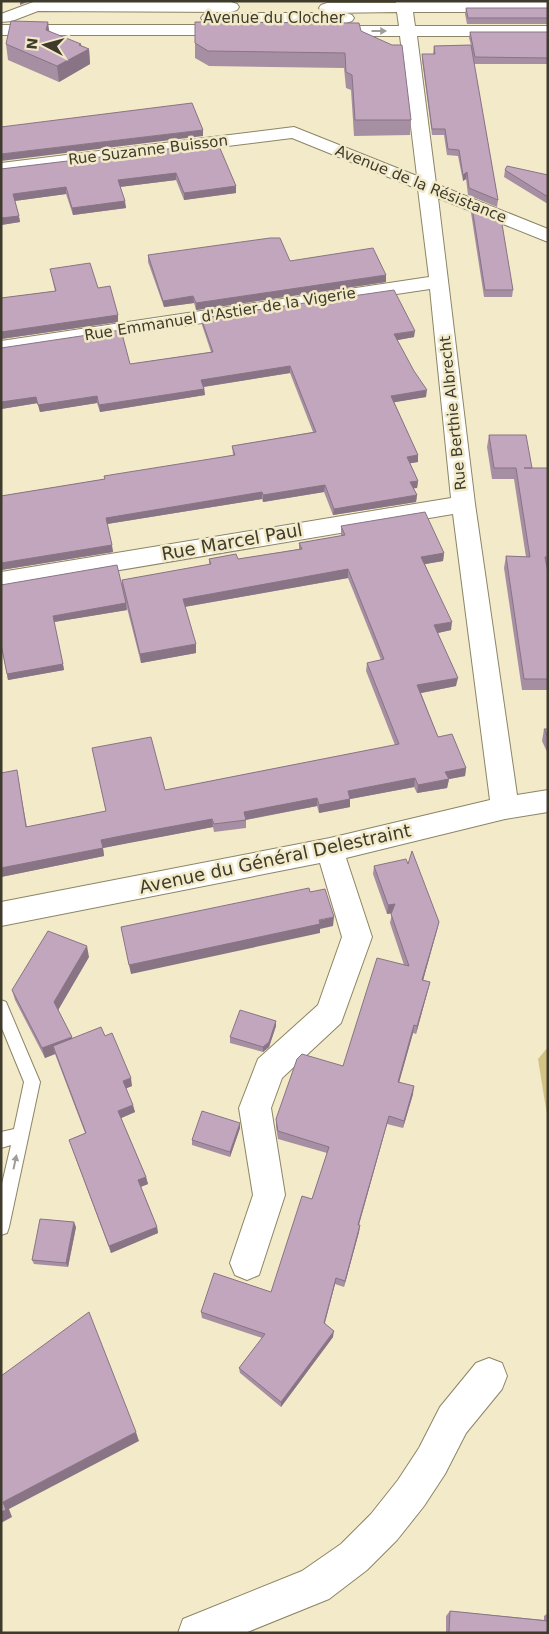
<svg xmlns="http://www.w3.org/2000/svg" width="549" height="1634" viewBox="0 0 549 1634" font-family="'DejaVu Sans',sans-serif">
	<rect width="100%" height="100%" fill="#f2eac8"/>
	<path fill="#d2c484" d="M548,1047V1121L538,1059Z"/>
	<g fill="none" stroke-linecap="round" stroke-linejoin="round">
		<g stroke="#8c8565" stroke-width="2">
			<path id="lane" d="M1,1000L6,1002L40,1082L9,1227L7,1233L1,1235V1188L11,1145L1,1148V1132L14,1129L24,1082L1,1026Z"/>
		</g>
		<g stroke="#8c8565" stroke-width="2">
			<path id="street" d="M36,1L231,2L237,4L239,7L237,10L231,12L38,11L12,21L1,22V14Z
				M396,1L548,2V12H413L415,26H548V36H417L436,184L548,229V242L438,198L475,504L517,795L548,790V812L505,819L346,858L372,937L341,1023L282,1078L271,1108L285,1195L259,1275L247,1280L235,1275L230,1263L253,1195L239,1108L258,1059L318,1005L342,937L320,863L1,926V902L330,838L490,800L453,514L1,590V572L451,498L430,289L1,353V341L429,277L418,189L292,138L1,174V163L294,127L417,176L400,36H324L318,34L316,31L318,28L324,26H399L397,12L327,13L321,11L319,8L321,5L327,3H396Z
				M209,13H346L352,15L354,18L352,21L346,23L203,21L201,18L203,15Z
				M1,25H231L237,27L239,30L237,33L231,35H1Z
				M489,1358L502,1363L507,1376L502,1389L466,1433L445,1474L424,1506L397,1540L367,1570L329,1599L245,1633H178L183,1619L302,1571L341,1544L371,1514L398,1480L419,1448L440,1407L476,1363Z"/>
		</g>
		<use href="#lane" fill="#fff" fill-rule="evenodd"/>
		<use href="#street" fill="#fff" fill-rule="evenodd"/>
	</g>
	<path fill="#a78fa3" d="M466,8H548V24H467L465,14Z
		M49,31L89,49L90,64L59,82L8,60L6,44Z
		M361,31L411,120L410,135L354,136L351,90L346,88L344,68L209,66L195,58V43Z
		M470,32H548V67L547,64H474L498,200L497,207L468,195L466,179L463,181L458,156L447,155L444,135H432L422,60V54H433L434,46L471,45L469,38Z
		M210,147L236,186V193L184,200L176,180L120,187L126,208L73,215L66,194L15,201L20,222L1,225V169Z
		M505,170L548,175V204L504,177Z
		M472,207L513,290L512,297H484L471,213Z
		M148,255L290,261L386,282L196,310L194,303L164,307L148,262Z
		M50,269L98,288L118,315V322L1,339V298L55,291Z
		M201,318L414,337L397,340L426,397L394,402L418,455V462L410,463L418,481L417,488H413L417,495L416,502L333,515L324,492L263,502L262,499L107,524L113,552L1,570V496L105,479L233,455L232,446L313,432L290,373L204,387L205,395L100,412L97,403L40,412L38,403L1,409V348L130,364L211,352L202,325Z
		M489,435L532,468H548V568H547L548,573V690H522L504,568L506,556L526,557L514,479H492L487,447Z
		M341,526L444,553L443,561L425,564L451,630L438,633L456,686L421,693L438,737L466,768L465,776L449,779L447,788L417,793L414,787L350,799V807L319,813L317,806L246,820V828L214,832L213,827L132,842L103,848L104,856L1,877L18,778L27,827L106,811L92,748L165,790L395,745L366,671L367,663L381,660L348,578L185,607L196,653L141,663L126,604L127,610L54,622L64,670L8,680L1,644L122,587V580L209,565V559H238L299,549V543L341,536Z
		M544,729H548V754L542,741Z
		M408,864L439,922L437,930L423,980L430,982L428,990L416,1034L413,1033L399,1082L413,1094L403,1128L387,1124L359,1225H360L359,1232L344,1287L335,1284L325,1323L333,1337L281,1407L240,1373L239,1368L262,1338L202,1318L201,1312L271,1292L312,1199L327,1153L278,1139L276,1127V1119L343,1066L404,965L390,923L392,913L387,914L373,874L374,866Z
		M89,957L58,1010L72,1038L105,1036L132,1086L126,1088L135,1112L121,1118L146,1177L148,1184L141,1187L157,1227L158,1233L111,1253L69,1140L85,1133L55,1054L45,1058L15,1000L12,990Z
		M276,1026L269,1047L263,1052L230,1043V1037Z
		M240,1128L230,1157L192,1145V1140Z
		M76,1227L68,1267L34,1264L32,1260Z
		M450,1611L544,1620V1616L548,1613V1633H446V1616Z"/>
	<path fill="#887485" d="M20,1H30L20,5Z
		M48,22L50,37L46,30Z
		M81,44L82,52L89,49L90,64L59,82L57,66Z
		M203,130V136L1,161V154Z
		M467,172L466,179L463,181V175Z
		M176,173V180L119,187L118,180Z
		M236,186V193L184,200V193Z
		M66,187V194L14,201L13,194Z
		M125,201L126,208L73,215L72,208Z
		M19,216L20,222L1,225V218Z
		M386,275V282L196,310V303Z
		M193,296L194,303L164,307L163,301Z
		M118,315V322L1,339V332Z
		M415,331L414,337L393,341L394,334Z
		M290,366V373L202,387L201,380Z
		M204,389L205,395L100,412L99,405Z
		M427,390L426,397L390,403L391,396Z
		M97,396V403L40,412L38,405Z
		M36,397L38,403L1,409V402Z
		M418,455V462L406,464L407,457Z
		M418,481L417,488L410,489V482Z
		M325,485L324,492L263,502V495Z
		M262,492V499L107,524L106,518Z
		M417,495L416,502L333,515L334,509Z
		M112,545L113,552L1,570V563Z
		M444,553L443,561L420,565L421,557Z
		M348,569V578L183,607V599Z
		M126,603L127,610L54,622L53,616Z
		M452,622L451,630L433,634L434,625Z
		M196,644V653L141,663L140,654Z
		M63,664L64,670L8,680L7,674Z
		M458,678L456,686L416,694L417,685Z
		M466,768L465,776L444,780L445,772Z
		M415,778L414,787L350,799V807L319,813V805L348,791Z
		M449,779L447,788L417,793L418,785Z
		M317,798V806L244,820V812Z
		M212,819L213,827L103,848L104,856L1,877V868L101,840Z
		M395,904L393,913L387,914L388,905Z
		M334,917L333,926L320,929V933L131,974L129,965Z
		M439,922L437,930L421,988L422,980Z
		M87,946L89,957L57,1012L54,1002Z
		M430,982L428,990L416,1034L417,1026Z
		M276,1021V1026L269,1047L263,1052V1047Z
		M414,1025L413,1033L397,1090L398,1082Z
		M72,1037L74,1047L53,1046L55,1054L45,1058L42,1048Z
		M131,1078L132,1086L125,1089L123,1081Z
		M414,1086L413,1094L403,1128L404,1121Z
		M133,1105L135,1112L119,1119L118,1111Z
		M389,1116L387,1124L357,1231L358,1225Z
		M240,1123V1128L230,1157V1152Z
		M146,1177L148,1184L140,1187L138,1180Z
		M74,1222L76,1227L68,1267L66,1263Z
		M360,1225L359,1232L344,1287L345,1281Z
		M157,1227L158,1233L111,1253L109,1246Z
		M336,1278L335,1284L323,1329L324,1323Z
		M334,1331L333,1337L281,1407V1402Z
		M136,1432L139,1441L9,1509L12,1517L1,1523V1512L3,1502Z"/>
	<path fill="#c2a6be" stroke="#887485" d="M466,8H548V18H468Z
		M11,21L48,22L46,30L81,44L79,45L89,49L57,66L6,44Z
		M195,22L359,23L361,31L392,45H402L411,120H355L352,75L346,72L345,53L208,51L195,43Z
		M470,32H548V58L475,57Z
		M471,45L498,200L469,188L467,172L463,175L459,150L448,149L445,129H432L422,54H435L434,46Z
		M192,103L203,130L1,154V127Z
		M209,144L210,147L219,146L236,186L184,193L176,173L118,180L125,201L72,208L66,187L13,194L19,216L1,218V169Z
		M507,166L548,175V197L505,170Z
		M472,207L501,218L513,290H485Z
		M270,238H280L290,261L373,248L386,275L196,303L193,296L163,301L148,255Z
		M90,263L98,288L110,286L118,315L1,332V298L56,291L50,269Z
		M394,290L415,331L394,334L414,371L427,390L391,396L418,455L407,457L418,481L410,482L417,495L334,509L325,485L263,495L262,492L106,518L112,545L1,563V496L105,479L104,476L235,455L232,446L316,432L290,366L201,380L204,389L99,405L97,396L38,405L36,397L1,402V348L121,330L130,364L213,352L201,318Z
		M489,435H526L532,468H524H548V557H545L548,573V679H524L506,556L530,557L516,468H494Z
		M425,512L444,553L421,557L452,622L434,625L458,678L417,685L438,737L452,734L466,768L445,772L449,779L418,785L415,778L348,791L350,799L319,805L317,798L244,812L246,820L214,824L212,819L131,834L101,840L103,848L1,868V773L17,770L26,827L106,811L92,748L151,737L165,790L399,744L367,663L384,659L348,569L183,599L196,644L140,654L122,580L211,564L209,559L236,554L238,559L302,549L299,543L345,535L341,526Z
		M117,565L126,603L53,616L63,664L7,674L1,644V585Z
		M544,729H548V737Z
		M412,851L439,922L422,980L430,982L417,1026L414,1025L398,1082L414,1086L404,1121L389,1116L358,1225H360L345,1281L336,1278L324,1323L334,1331L281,1402L239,1368L265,1334L201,1312L214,1273L271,1292L302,1196L312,1199L329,1147L278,1131L276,1119L297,1059L302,1054L343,1066L377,958L409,966L391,914L395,904L388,905L374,866L406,859L408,864Z
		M309,888L310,892L325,889L334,917L319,920L320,924L129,965L121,927Z
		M48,931L87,946L54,1002L72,1037L42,1048L12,990Z
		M240,1010L276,1021L269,1042L263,1047L230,1037Z
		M101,1027L105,1036L112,1033L131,1078L123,1081L133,1105L118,1111L146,1177L138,1180L157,1227L109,1246L69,1140L86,1133L53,1046Z
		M202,1111L240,1123L230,1152L192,1140Z
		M40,1219L74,1222L66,1263L32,1260Z
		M89,1312L136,1432L3,1502L6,1510L1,1512V1376Z
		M450,1611L548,1621V1633H449Z"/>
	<defs><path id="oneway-solid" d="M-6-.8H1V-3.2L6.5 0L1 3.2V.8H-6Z" transform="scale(1.25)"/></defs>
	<g fill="#9e9d96">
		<use href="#oneway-solid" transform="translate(379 31)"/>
		<use href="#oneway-solid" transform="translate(15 1162) rotate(-78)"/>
	</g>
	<g text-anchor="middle" stroke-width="5" stroke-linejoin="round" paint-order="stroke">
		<g font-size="15" fill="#3e3b2d" stroke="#f2eac8">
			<text x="274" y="23">Avenue du Clocher</text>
			<text transform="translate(148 150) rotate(-7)" y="5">Rue Suzanne Buisson</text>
			<text transform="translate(421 184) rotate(22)" y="5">Avenue de la Résistance</text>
			<text transform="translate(220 314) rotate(-9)" y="5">Rue Emmanuel d'Astier de la Vigerie</text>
			<text transform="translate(453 413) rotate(-96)" y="5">Rue Berthie Albrecht</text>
		</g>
		<g font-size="18" fill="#3e3b2d" stroke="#f2eac8">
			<text transform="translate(232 542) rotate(-10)" y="6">Rue Marcel Paul</text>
			<text transform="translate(275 859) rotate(-12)" y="6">Avenue du Général Delestraint</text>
		</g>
	</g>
	<rect width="549" height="1634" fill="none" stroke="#3e3b2d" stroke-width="5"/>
	<g transform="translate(45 45) rotate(276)" stroke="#f2eac8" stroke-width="4" paint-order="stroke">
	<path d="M0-4L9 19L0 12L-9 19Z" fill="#3e3b2d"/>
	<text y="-8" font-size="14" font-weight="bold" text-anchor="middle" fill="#3e3b2d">N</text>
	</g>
</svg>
